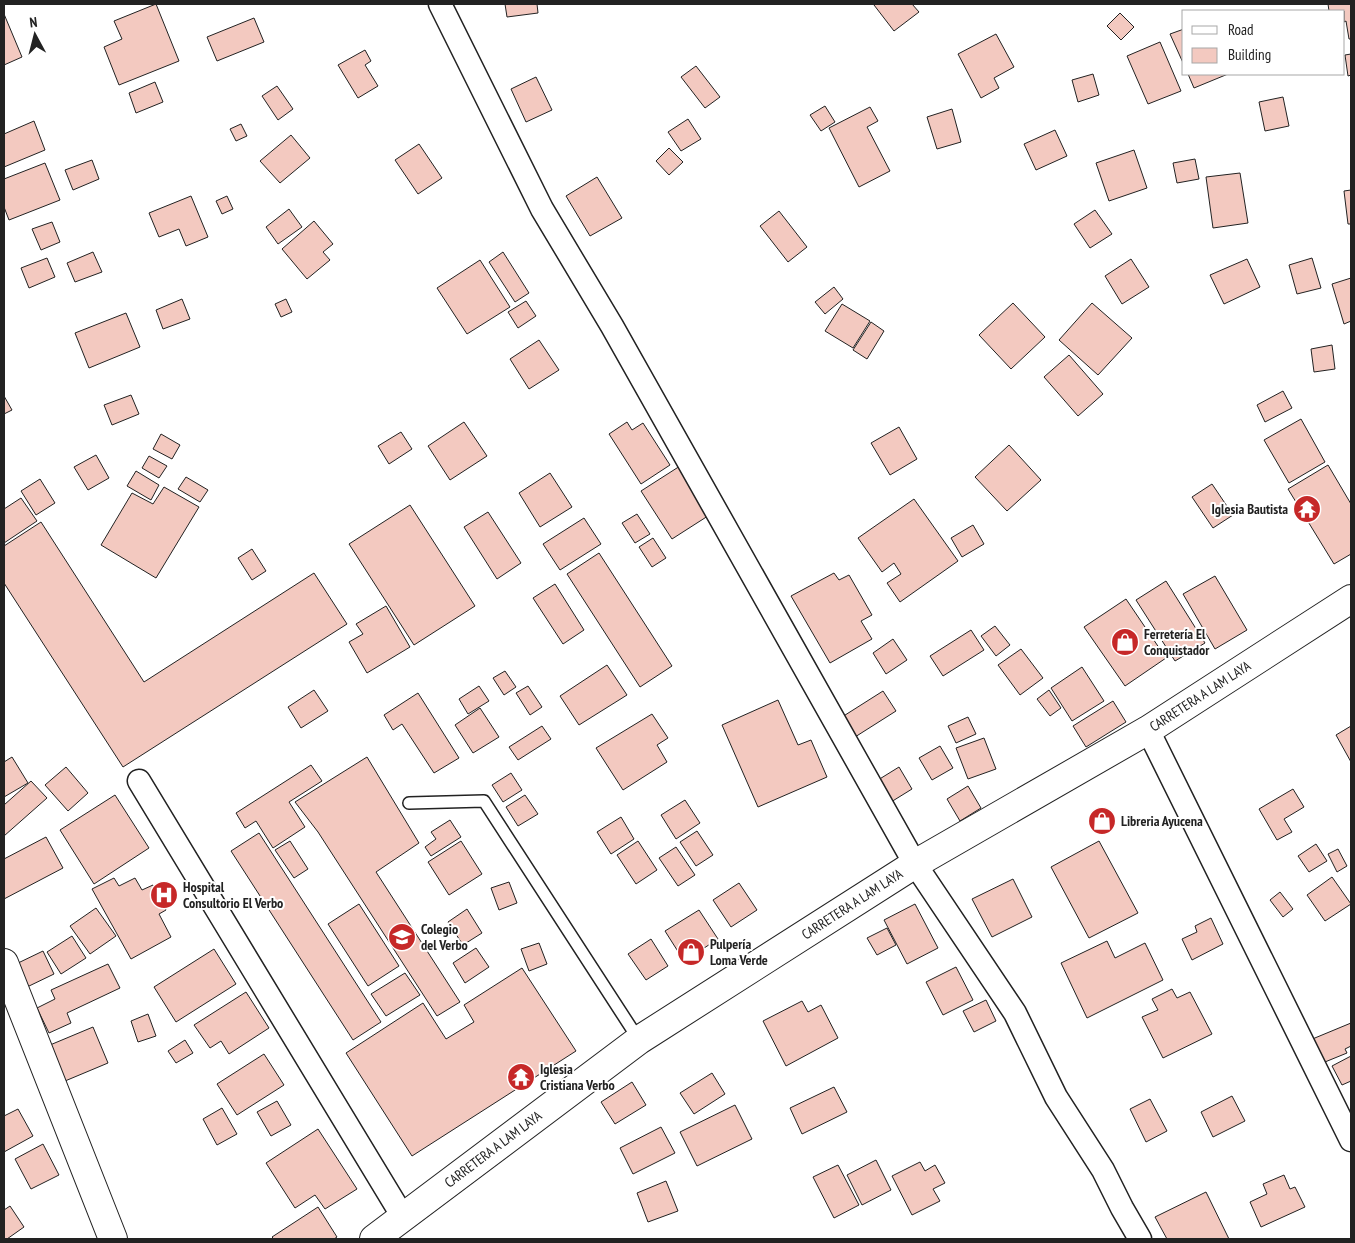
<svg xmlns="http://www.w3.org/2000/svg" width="1355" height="1243" viewBox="0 0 1355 1243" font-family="'PT Sans Narrow',sans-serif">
	<rect width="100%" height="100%" fill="#fff"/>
	<path fill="#f3c9c0" stroke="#222" d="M156,4L179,61L119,85L104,47L122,39L114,21Z
		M505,4H537L538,13L507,17Z
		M876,4H912L919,12L894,31L874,5Z
		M1328,4H1351V39H1349L1346,21L1344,22V11H1329Z
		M1120,13L1134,27L1121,40L1107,26Z
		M4,14L22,57L4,65Z
		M254,18L264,42L217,61L207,37Z
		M1184,29V65L1170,34Z
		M996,34L1014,67L994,78L999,88L981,98L958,54Z
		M1160,42L1181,91L1148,104L1127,56Z
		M365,50L371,61L365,65L378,86L358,98L338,65Z
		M1351,54V75L1348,76L1345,55Z
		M696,66L720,97L705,108L681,77Z
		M1093,74L1099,95L1078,102L1072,80Z
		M1188,74H1228L1194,88Z
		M536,77L552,110L526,122L511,89Z
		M155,82L163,102L136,113L129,93Z
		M277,86L293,109L278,120L262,96Z
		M1283,97L1289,126L1265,131L1259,102Z
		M825,106L835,122L821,131L810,115Z
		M870,107L878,121L867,127L890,171L859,187L829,128Z
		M952,109L961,142L937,149L927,117Z
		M688,119L701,139L681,151L668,132Z
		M34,121L45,150L4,167V134Z
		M241,124L247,136L236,141L230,129Z
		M1055,130L1067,156L1036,170L1024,144Z
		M291,135L310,158L280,183L260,161Z
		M419,144L442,178L418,194L395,160Z
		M669,148L683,162L669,175L656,161Z
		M1134,150L1147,188L1109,201L1096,163Z
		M1195,159L1199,179L1177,183L1173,163Z
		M92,160L99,179L73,190L65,170Z
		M45,163L60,200L9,220L4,207V179Z
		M1240,173L1248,223L1213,228L1206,177Z
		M597,177L622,218L590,236L566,196Z
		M1351,190V224H1348L1344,191Z
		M191,196L208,237L186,246L179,229L159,237L149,213Z
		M227,196L233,209L222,214L216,201Z
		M289,209L302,227L278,244L266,227Z
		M1095,210L1112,234L1090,248L1074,224Z
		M779,211L807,247L788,262L760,226Z
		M314,221L333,244L323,252L330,260L307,279L282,249Z
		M52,222L60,242L41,250L32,229Z
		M93,252L102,272L75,282L67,263Z
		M503,252L529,293L515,302L489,262Z
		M47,258L55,277L29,288L21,268Z
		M1312,258L1321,288L1297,294L1289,265Z
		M1131,259L1149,287L1122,304L1105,276Z
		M1247,259L1260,287L1224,304L1210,275Z
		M480,260L510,307L467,334L437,288Z
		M1351,278V321L1344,324L1332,284Z
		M834,287L843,299L825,314L815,302Z
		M182,299L190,319L163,329L156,310Z
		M286,299L292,312L281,317L275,304Z
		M526,301L536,316L518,328L508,312Z
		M1013,303L1045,337L1011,369L979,335Z
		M1092,303L1132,338L1098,375L1059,340Z
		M842,304L870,321L853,348L825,331Z
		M126,313L140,347L89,368L75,333Z
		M871,322L884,331L867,359L853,350Z
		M539,340L559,370L529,389L510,359Z
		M1332,345L1335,369L1314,372L1311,349Z
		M1069,355L1103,394L1078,416L1044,377Z
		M1283,391L1292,408L1265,422L1257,405Z
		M131,395L139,414L112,425L104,405Z
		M4,396L12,410L4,414Z
		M1301,419L1325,462L1289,483L1264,440Z
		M464,422L487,456L450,480L428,446Z
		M627,422L632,430L643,423L670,465L641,484L609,434Z
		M899,427L917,459L890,475L871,443Z
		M401,432L412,449L389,464L378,446Z
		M161,434L180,445L172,459L153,449Z
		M1009,445L1041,480L1007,511L975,477Z
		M96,455L109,478L88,490L74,467Z
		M149,456L167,466L159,478L142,468Z
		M1328,465L1351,504V554L1334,564L1288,489Z
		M680,466L711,514L672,539L641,491Z
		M136,471L159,485L151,500L127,486Z
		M550,473L572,507L540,527L519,493Z
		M186,477L208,490L200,502L178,489Z
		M40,479L55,503L36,515L21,491Z
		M1212,484L1233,515L1213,528L1192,497Z
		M164,487L199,507L156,578L101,545L132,493L153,504Z
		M21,498L37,521L4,543V509Z
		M914,499L958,561L900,602L887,583L901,574L894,563L882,572L858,538Z
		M410,505L475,606L414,645L349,544Z
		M488,512L521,563L497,579L464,527Z
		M637,514L650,534L635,543L622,523Z
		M584,518L601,544L560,570L543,544Z
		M41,522L144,682L314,573L347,624L123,767L4,583V546Z
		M973,525L984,544L962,557L951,538Z
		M653,538L666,558L652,567L639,547Z
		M252,549L266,571L252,580L238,558Z
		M599,553L672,666L640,687L567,574Z
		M834,573L839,580L849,575L872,615L861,621L872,639L830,663L791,596Z
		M1215,576L1247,630L1215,649L1183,594Z
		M1166,581L1205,643L1175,661L1136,600Z
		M555,584L584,630L563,644L533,598Z
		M1126,599L1166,658L1125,686L1084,627Z
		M386,606L410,647L367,673L349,642L363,634L356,624Z
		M995,626L1010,645L996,656L981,636Z
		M971,630L984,650L943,676L930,656Z
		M893,639L907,660L886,674L873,653Z
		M1021,649L1043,678L1020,695L998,665Z
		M607,665L627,695L579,725L560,696Z
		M1082,667L1104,701L1072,721L1051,688Z
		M505,671L516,687L504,695L493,678Z
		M479,686L489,701L468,714L459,699Z
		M528,686L542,707L530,715L516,693Z
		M314,690L328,711L301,728L288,707Z
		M1049,690L1061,708L1050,716L1037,699Z
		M883,691L896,711L855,737L842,717Z
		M418,693L459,758L434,773L402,724L393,730L384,715Z
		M778,700L798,745L811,740L827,777L758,807L722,725Z
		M1113,701L1126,722L1086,747L1073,726Z
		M480,708L499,737L473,753L455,725Z
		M652,714L668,738L657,745L667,762L623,790L596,748Z
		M968,717L976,734L956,743L948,726Z
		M542,726L551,739L518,760L509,747Z
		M1351,726V762L1336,735Z
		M984,738L996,769L968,779L956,748Z
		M940,746L953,768L932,780L919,758Z
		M12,757L28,783L4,797V762Z
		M367,757L419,843L376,872L460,1002L437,1016L318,832L295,802Z
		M311,765L322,781L289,802L305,827L273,848L256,821L245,828L236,813Z
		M66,767L88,793L68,811L45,785Z
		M899,767L912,789L891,802L878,780Z
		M511,773L522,790L503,802L492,785Z
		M31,781L47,798L4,836V805Z
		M968,786L981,808L960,821L947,799Z
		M1293,789L1304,807L1284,819L1292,832L1277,840L1259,809Z
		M115,795L149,848L94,884L60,830Z
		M525,795L538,814L518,826L506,807Z
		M685,800L700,823L676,839L661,815Z
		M621,817L634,839L611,854L597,832Z
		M450,820L461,837L431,856L425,847L436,839L431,832Z
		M697,831L713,855L696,866L680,842Z
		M259,833L381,1022L353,1040L231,851Z
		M46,837L63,868L4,899V859Z
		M290,841L308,869L294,878L275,850Z
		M461,841L482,874L449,895L428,862Z
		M638,841L657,870L636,884L617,855Z
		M1099,841L1138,913L1089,938L1051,867Z
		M1316,844L1327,861L1309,872L1298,856Z
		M676,847L695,875L678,886L659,858Z
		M1338,849L1347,866L1337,872L1328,854Z
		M1332,877L1351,904L1325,921L1307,895Z
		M114,878L119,886L135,878L142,890L153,885L166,910L159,914L171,937L131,959L92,889Z
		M1013,879L1032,917L992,937L972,899Z
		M509,882L517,903L499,910L491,888Z
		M739,883L757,910L731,927L713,900Z
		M1280,892L1293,909L1283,917L1270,900Z
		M359,904L399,966L368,986L328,924Z
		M915,904L938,948L907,964L884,920Z
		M96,908L116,936L90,954L70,926Z
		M467,909L482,933L463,945L448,922Z
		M699,910L718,939L684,961L665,931Z
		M1211,918L1223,944L1192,960L1182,939L1197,932L1195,926Z
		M887,928L896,945L877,955L867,938Z
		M72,936L86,958L61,974L47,952Z
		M651,939L668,966L646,980L628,954Z
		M1107,941L1115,958L1145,943L1163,980L1087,1018L1061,963Z
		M539,943L547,964L529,971L521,949Z
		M476,948L489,967L465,983L453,963Z
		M214,949L236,984L176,1022L154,987Z
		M43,951L54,974L27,987L16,964Z
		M108,964L120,988L67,1013L71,1023L49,1033L37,1008L55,999L51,990Z
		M956,967L973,1000L943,1015L926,982Z
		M522,968L576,1051L412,1156L346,1053L423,1003L446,1039L474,1022L464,1005Z
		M405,973L420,995L386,1016L371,994Z
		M1172,989L1177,998L1190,992L1212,1034L1163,1058L1142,1017L1158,1010L1152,999Z
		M246,992L269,1028L229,1054L221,1041L210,1048L194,1025Z
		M986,1000L996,1021L974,1032L963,1011Z
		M802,1001L808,1012L821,1005L838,1038L786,1066L763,1021Z
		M148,1014L156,1036L138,1042L131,1021Z
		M1351,1023V1046L1345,1049L1347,1053L1320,1064L1310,1040Z
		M93,1027L108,1063L65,1081L50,1045Z
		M185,1040L193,1053L176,1063L168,1051Z
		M264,1054L284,1085L237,1115L217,1084Z
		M1351,1056V1081L1342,1085L1332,1066Z
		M712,1073L725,1094L694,1114L680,1093Z
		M632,1082L646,1105L615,1124L601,1102Z
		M834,1087L847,1112L802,1134L790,1108Z
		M1232,1096L1245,1121L1213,1137L1201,1112Z
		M1150,1099L1167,1131L1146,1142L1130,1109Z
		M277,1101L291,1125L271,1136L257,1112Z
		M735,1105L752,1139L697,1166L680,1132Z
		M222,1108L237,1134L217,1145L203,1119Z
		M18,1109L33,1136L4,1152V1116Z
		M661,1127L675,1153L633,1174L620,1148Z
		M318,1129L357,1189L325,1209L315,1195L295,1208L266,1163Z
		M43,1144L59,1175L31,1189L15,1159Z
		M876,1160L891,1190L862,1205L847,1175Z
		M920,1162L925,1171L935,1165L945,1183L933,1189L940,1201L912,1215L892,1176Z
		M838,1165L859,1205L834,1218L813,1177Z
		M1284,1175L1290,1189L1295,1187L1305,1207L1261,1227L1250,1202L1267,1194L1263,1184Z
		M666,1181L678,1211L648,1222L637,1193Z
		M1206,1192L1229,1239H1167L1155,1217Z
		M10,1206L24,1227L7,1239H4V1210Z
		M318,1207L337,1237L334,1239H274L272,1237Z"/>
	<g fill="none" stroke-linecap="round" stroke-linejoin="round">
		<g stroke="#222" stroke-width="14">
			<path id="lane" d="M409,803L484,801L639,1040"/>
		</g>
		<g stroke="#222" stroke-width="25">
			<path id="street" d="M440,4L542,209L612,326L915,864L1015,1013L1056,1097L1103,1170L1122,1208L1140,1239
				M1148,730L1351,1140
				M139,781L403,1217"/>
		</g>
		<g stroke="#222" stroke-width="30">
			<path id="secondary" d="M374,1239L639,1040L915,864L1148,730L1351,599"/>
		</g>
		<g stroke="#222" stroke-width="30">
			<path id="highway" d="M4,963L113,1239"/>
		</g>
		<use href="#lane" stroke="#fff" stroke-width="11"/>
		<use href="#street" stroke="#fff" stroke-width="22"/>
		<use href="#secondary" stroke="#fff" stroke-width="28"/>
		<use href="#highway" stroke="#fff" stroke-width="28"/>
	</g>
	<defs>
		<g id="temple-disc" transform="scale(1.4375)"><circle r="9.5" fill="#c62828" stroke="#fff"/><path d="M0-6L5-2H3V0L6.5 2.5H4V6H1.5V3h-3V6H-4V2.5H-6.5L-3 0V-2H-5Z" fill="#fff"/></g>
		<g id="shop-disc" transform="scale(1.4375)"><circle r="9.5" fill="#c62828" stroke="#fff"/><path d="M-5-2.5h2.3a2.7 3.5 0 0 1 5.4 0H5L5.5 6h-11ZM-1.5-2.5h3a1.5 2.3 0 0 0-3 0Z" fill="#fff"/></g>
		<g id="hospital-disc" transform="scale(1.4375)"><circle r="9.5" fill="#c62828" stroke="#fff"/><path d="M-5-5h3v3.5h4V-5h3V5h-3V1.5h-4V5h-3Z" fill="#fff"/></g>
		<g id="school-disc" transform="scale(1.4375)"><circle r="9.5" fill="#c62828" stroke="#fff"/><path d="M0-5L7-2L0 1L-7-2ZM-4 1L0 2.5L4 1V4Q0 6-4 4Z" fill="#fff"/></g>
	</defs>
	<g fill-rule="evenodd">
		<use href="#temple-disc" x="1307" y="509"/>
		<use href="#shop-disc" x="1125" y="642"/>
		<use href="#shop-disc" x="1102" y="821"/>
		<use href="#hospital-disc" x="164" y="895"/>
		<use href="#school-disc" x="402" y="937"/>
		<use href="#shop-disc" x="691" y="952"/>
		<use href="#temple-disc" x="521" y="1077"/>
	</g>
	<g text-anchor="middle" stroke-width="4" stroke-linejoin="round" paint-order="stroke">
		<g font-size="14" font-weight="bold" fill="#222" stroke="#fff" text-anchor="start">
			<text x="1288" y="514" text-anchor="end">Iglesia Bautista</text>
			<text x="1144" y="639">Ferretería El<tspan x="1144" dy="16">Conquistador</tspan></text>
			<text x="1121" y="826">Libreria Ayucena</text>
			<text x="183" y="892">Hospital<tspan x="183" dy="16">Consultorio El Verbo</tspan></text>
			<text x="421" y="934">Colegio<tspan x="421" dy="16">del Verbo</tspan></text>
			<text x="710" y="949">Pulpería<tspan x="710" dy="16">Loma Verde</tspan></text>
			<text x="540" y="1074">Iglesia<tspan x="540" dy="16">Cristiana Verbo</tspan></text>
		</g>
		<g font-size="14" fill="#222" stroke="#fff">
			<text transform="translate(1200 696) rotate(-33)" y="5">CARRETERA A LAM LAYA</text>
			<text transform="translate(852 904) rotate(-33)" y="5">CARRETERA A LAM LAYA</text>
			<text transform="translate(493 1149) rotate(-37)" y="5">CARRETERA A LAM LAYA</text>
		</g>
	</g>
	<rect width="1355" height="1243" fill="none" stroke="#222222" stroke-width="10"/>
	<rect x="1182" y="10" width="162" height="65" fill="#ffffff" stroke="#a7a7a7"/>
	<rect x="1192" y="26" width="25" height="8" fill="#ffffff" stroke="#a7a7a7"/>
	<text x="1228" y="35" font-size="15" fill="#222222">Road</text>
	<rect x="1192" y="48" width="25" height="15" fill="#f3c9c0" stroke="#a7a7a7"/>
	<text x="1228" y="60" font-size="15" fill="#222222">Building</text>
	<g transform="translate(35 35) rotate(353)" stroke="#ffffff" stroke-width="4" paint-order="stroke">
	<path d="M0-4L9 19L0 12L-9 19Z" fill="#222222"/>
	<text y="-8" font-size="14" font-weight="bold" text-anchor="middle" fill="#222222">N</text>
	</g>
</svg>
